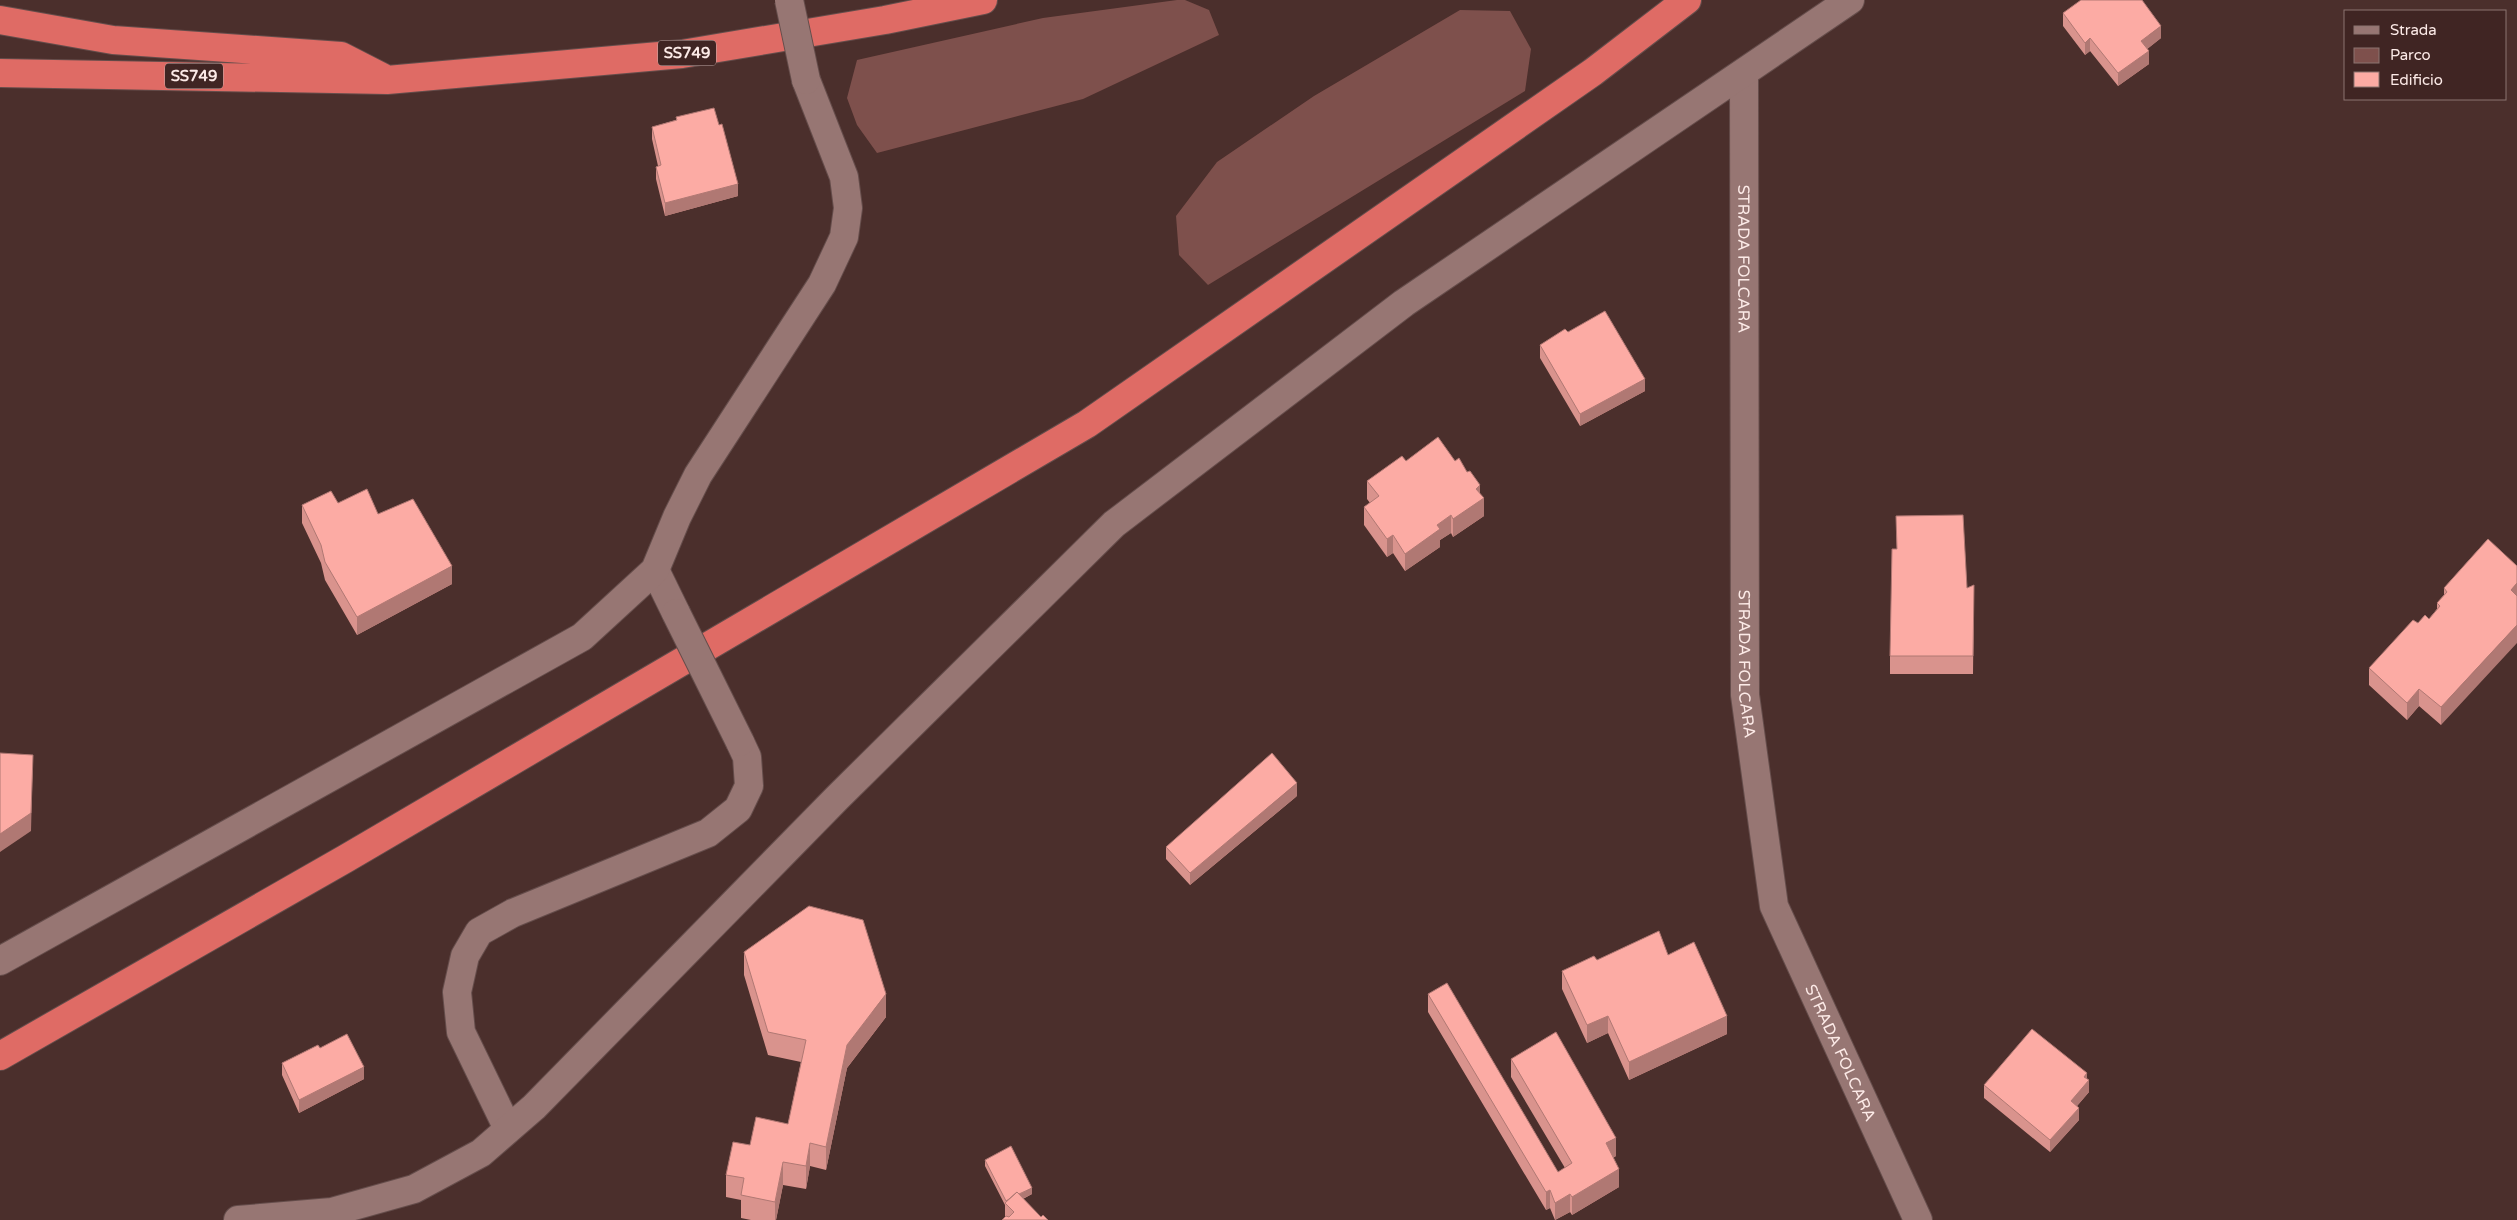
<svg xmlns="http://www.w3.org/2000/svg" width="2517" height="1220" viewBox="0 0 2517 1220" font-family="'Varela Round',sans-serif">
	<rect width="100%" height="100%" fill="#4b2f2c"/>
	<path fill="#7e504c" d="M1177,0H1185L1209,10L1219,35L1083,99L877,153L857,125L847,98L857,60L1043,18Z
		M1460,10L1510,11L1531,49L1525,91L1208,285L1179,255L1176,216L1217,162L1314,96Z"/>
	<g fill="none" stroke-linecap="round" stroke-linejoin="round">
		<g stroke="#654d4b" stroke-width="30">
			<g id="minor">
				<path id="s1" d="M1744,74L1745,695L1774,906L1918,1220"/>
				<path d="M655,570L676,613"/>
				<path d="M0,961L582,637L655,570L677,517L698,475L822,284L844,237L848,208L844,177L806,80"/>
				<path d="M508,1129L461,1032L457,992L465,956L479,932L513,913L708,833L738,809L749,786L747,757L740,742"/>
				<path d="M238,1220L332,1212L414,1189L481,1153L534,1107L837,798L1114,524L1404,303L1850,0"/>
			</g>
		</g>
		<g stroke="#654d4b" stroke-width="30">
			<path id="highway" d="M0,20L113,40L341,56L382,77
				M0,73L387,80L682,54L885,20L983,0
				M0,1056L345,859L1087,424L1593,72L1687,0"/>
		</g>
		<use href="#minor" stroke="#977673" stroke-width="28"/>
		<use href="#highway" stroke="#df6b65" stroke-width="28"/>
		<g stroke="#654d4b" stroke-width="30" stroke-linecap="butt">
			<path id="minor-bridge" d="M789,0L806,80
				M676,613L740,742"/>
		</g>
		<use href="#minor-bridge" stroke="#977673" stroke-width="28"/>
	</g>
	<path fill="#d9938d" d="M2063,13L2161,38L2147,49L2149,64L2118,86L2090,51L2085,55L2063,26Z
		M676,117L738,196L665,216L656,179V167L658,166L652,139V127L676,120Z
		M1568,332L1645,391L1580,426L1540,358V345Z
		M1406,461H1455L1480,494L1484,516L1453,537L1451,533L1440,540V547L1405,571L1393,553L1387,557L1364,525V507L1370,503L1367,499V481Z
		M302,505L378,514L452,584L357,635L325,580L321,563L302,523Z
		M1896,516L1967,588L1974,585L1973,674H1890V656L1897,549Z
		M2488,539L2441,725L2419,706L2407,720L2369,685V668L2418,623L2429,619L2437,609V603L2444,595V588Z
		M1297,796L1190,885L1166,859V847Z
		M744,952L886,1017L847,1068L826,1170L810,1166L806,1189L783,1185L776,1220H751L741,1218V1200L726,1197V1175L750,1145L788,1124L801,1062L768,1055L744,975Z
		M1668,955L1727,1034L1629,1080L1608,1033L1587,1043L1562,989V971L1597,960Z
		M1428,994L1558,1172L1565,1168L1511,1077V1059L1616,1156L1613,1158L1619,1187L1572,1215L1570,1212L1555,1220L1550,1208L1546,1210L1428,1012Z
		M320,1048L364,1079L299,1113L282,1075V1063Z
		M2087,1078L2089,1092L2077,1106L2079,1120L2050,1152L1984,1098V1085Z
		M985,1160L1032,1194L1023,1199L1041,1217L1048,1220L1005,1217V1205L985,1166Z"/>
	<path fill="#b07873" d="M2161,26V38L2141,54V41Z
		M2090,38V51L2085,55V43Z
		M2149,51V64L2118,86V73Z
		M738,184V196L665,216V203Z
		M1645,379V391L1580,426V414Z
		M1480,485V500L1484,498V516L1453,537V519L1476,489Z
		M1451,515V533L1440,540V547L1405,571V554L1437,525Z
		M1393,535V553L1387,557V539Z
		M452,566V584L357,635V617Z
		M2517,583V601L2511,590Z
		M2517,625V643L2441,725V707Z
		M2419,689V706L2407,720V703Z
		M33,755L31,831L0,852V834Z
		M1297,783V796L1190,885V873Z
		M886,994V1017L847,1068L826,1170V1147L847,1045Z
		M1608,1016V1033L1587,1043V1025Z
		M1727,1016V1034L1629,1080V1062Z
		M364,1067V1079L299,1113V1100Z
		M2087,1073V1082L2089,1080V1092L2071,1113V1101L2084,1077Z
		M2079,1108V1120L2050,1152V1140Z
		M1616,1138V1156L1606,1161V1143Z
		M810,1143V1166L806,1189V1166Z
		M783,1162V1185L776,1220H775V1202Z
		M1619,1169V1187L1572,1215V1197Z
		M1032,1188V1194L1008,1206L1006,1204V1201Z
		M1550,1190V1208L1546,1210V1192Z
		M1570,1194V1212L1555,1220V1203Z"/>
	<path fill="#fcaba4" stroke="#b07873" d="M2081,0H2142L2161,26L2141,41L2149,51L2118,73L2090,38L2085,43L2063,13Z
		M714,108L719,125L722,124L738,184L665,203L656,167L661,165L652,127L677,120L676,117Z
		M1605,311L1645,379L1580,414L1540,345L1565,329L1568,332Z
		M1438,437L1455,461L1459,458L1467,472L1470,471L1480,485L1476,489L1484,498L1453,519L1451,515L1437,525L1440,529L1405,554L1393,535L1387,539L1364,507L1379,496L1367,481L1402,456L1406,461Z
		M367,489L378,514L413,499L452,566L357,617L325,562L321,545L302,505L331,491L338,503Z
		M1963,515L1967,588L1974,585L1973,656H1890L1892,549H1897L1896,516Z
		M2488,539L2517,566V583L2511,590L2517,596V625L2441,707L2419,689L2407,703L2369,668L2413,620L2418,623L2425,615L2429,619L2440,606L2437,603L2447,592L2444,588Z
		M0,753L33,755L31,813L0,834Z
		M1272,753L1297,783L1190,873L1166,847Z
		M809,906L863,920L886,994L847,1045L826,1147L810,1143L806,1166L783,1162L775,1202L741,1195L744,1178L726,1175L733,1142L750,1145L756,1117L788,1124L806,1040L768,1032L744,952Z
		M1659,931L1668,955L1694,942L1727,1016L1629,1062L1608,1016L1587,1025L1562,971L1594,956L1597,960Z
		M1447,983L1558,1172L1572,1163L1511,1059L1556,1032L1616,1138L1606,1143L1619,1169L1572,1197L1570,1194L1555,1203L1550,1190L1546,1192L1428,994Z
		M2032,1029L2087,1073L2084,1077L2089,1080L2071,1101L2079,1108L2050,1140L1984,1085Z
		M347,1034L364,1067L299,1100L282,1063L318,1045L320,1048Z
		M1011,1146L1032,1188L1019,1194L1017,1192L1009,1199L1006,1201L985,1160Z
		M1017,1192L1041,1217L1043,1215L1048,1220H1002L1006,1216L1009,1217L1014,1212L1005,1203Z"/>
	<g text-anchor="middle" stroke-width="5" stroke-linejoin="round" paint-order="stroke">
		<g fill="#402523" stroke="#c4afac" stroke-width="1">
			<rect x="658" y="40.5" width="58" height="25" rx="4"/>
			<rect x="165" y="63.5" width="58" height="25" rx="4"/>
		</g>
		<g font-size="15" font-weight="bold" fill="#fceae7">
			<text x="687" y="58">SS749</text>
			<text x="194" y="81">SS749</text>
		</g>
		<g font-size="16" fill="#fceae7" stroke="#402523">
			<text dy="6" stroke="none"><textPath href="#s1" startOffset="185">STRADA FOLCARA</textPath></text>
			<text dy="6" stroke="none"><textPath href="#s1" startOffset="590">STRADA FOLCARA</textPath></text>
			<text dy="6" stroke="none"><textPath href="#s1" startOffset="995">STRADA FOLCARA</textPath></text>
		</g>
	</g>
	<rect x="2344" y="10" width="162" height="90" fill="#402523" stroke="#8b7471"/>
	<rect x="2354" y="26" width="25" height="8" fill="#977673" stroke="#8b7471"/>
	<text x="2390" y="35" font-size="15" fill="#fceae7">Strada</text>
	<rect x="2354" y="48" width="25" height="15" fill="#7e504c" stroke="#8b7471"/>
	<text x="2390" y="60" font-size="15" fill="#fceae7">Parco</text>
	<rect x="2354" y="72" width="25" height="15" fill="#fcaba4" stroke="#8b7471"/>
	<text x="2390" y="85" font-size="15" fill="#fceae7">Edificio</text>
</svg>
